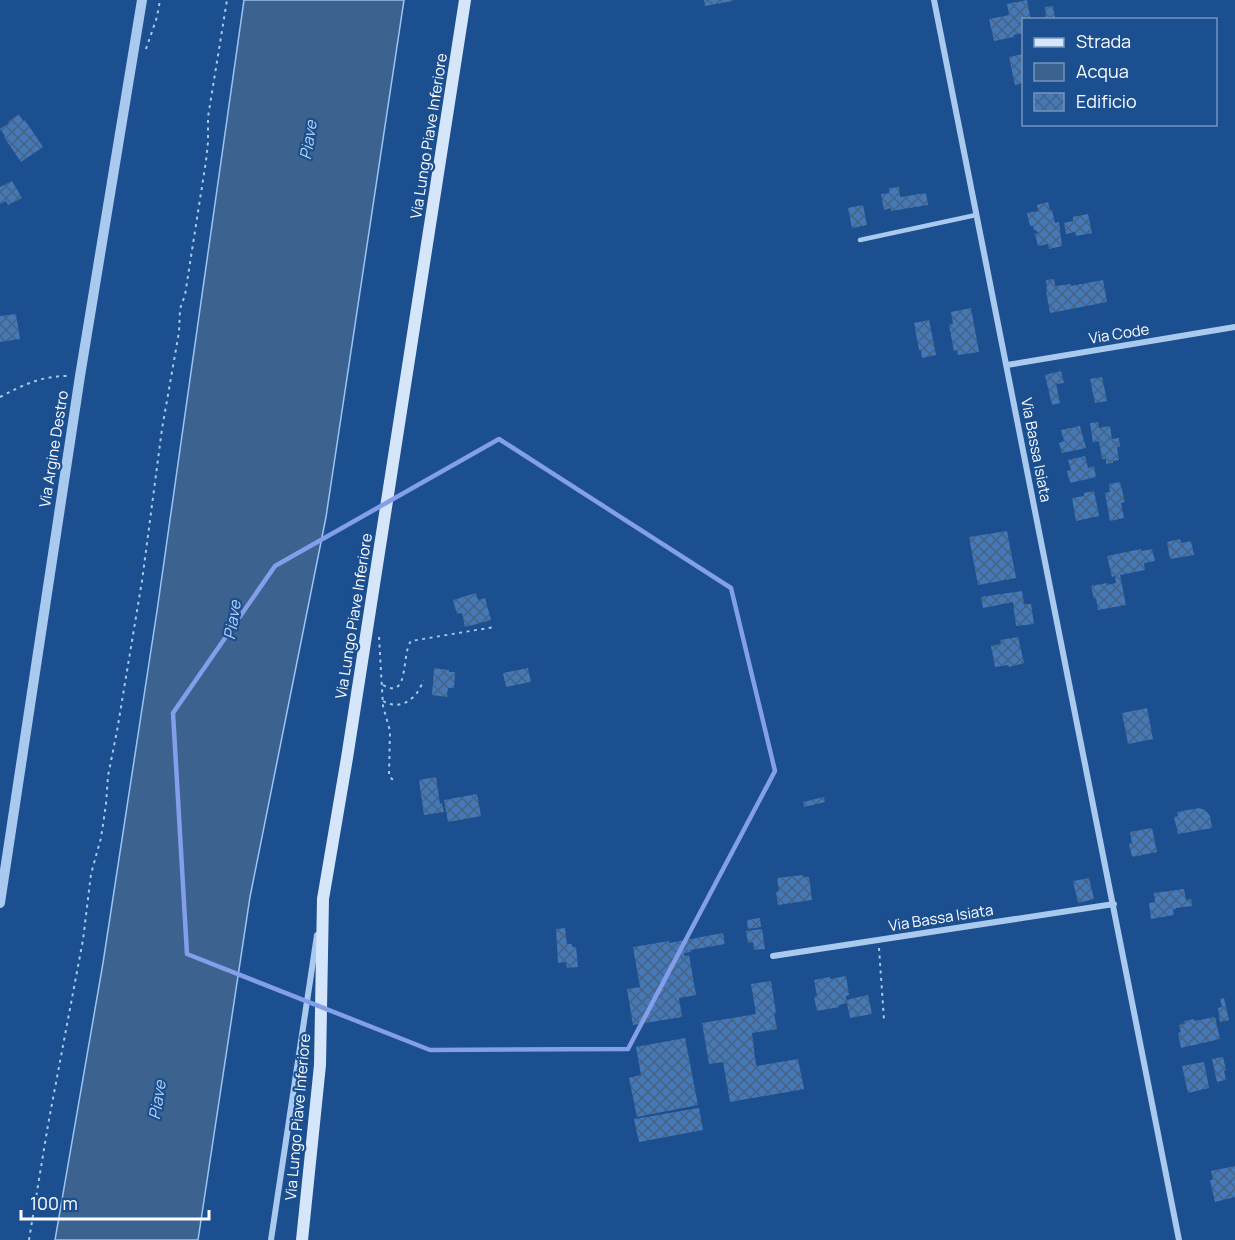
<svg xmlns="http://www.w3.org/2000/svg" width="1235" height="1240" viewBox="0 0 1235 1240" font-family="Manrope,sans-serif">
	<defs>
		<pattern id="building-cross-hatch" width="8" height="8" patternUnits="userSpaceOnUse" patternTransform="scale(1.5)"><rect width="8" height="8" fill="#4478b7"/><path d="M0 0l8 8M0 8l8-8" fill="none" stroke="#486282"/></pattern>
	</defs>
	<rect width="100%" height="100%" fill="#1b4f8f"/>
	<path fill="#3c6290" stroke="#9cc4f0" stroke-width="1.5" d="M244,0H404L326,517L250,897L198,1240H55L103,963L157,611Z"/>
	<path fill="url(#building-cross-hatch)" d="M704,0H733V1L705,6Z
		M1027,0L1031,20H1023V33L1013,35L1014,37L994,41L989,19L1009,15L1007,4Z
		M1053,6L1055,18L1046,19L1045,7Z
		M1023,54V83L1015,85L1009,57Z
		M19,114L23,121L25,120L43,147L21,162L4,137L5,136L0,129L9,123L8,122Z
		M12,181L22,198L8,205L6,201L0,204V187Z
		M899,187L900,197L926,193L928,205L891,211V208L884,210L881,194L889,193V188Z
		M1048,202L1050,210H1052L1055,223L1059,222L1062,246L1049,249L1048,244L1038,246L1035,234L1038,233L1037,231L1034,230L1033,226H1030L1027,213L1038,211L1037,205Z
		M863,205L867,225L852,228L848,208Z
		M1088,214L1092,233L1076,236L1075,232L1066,234L1064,223L1073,221V217Z
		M1054,279L1055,286L1071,284V286L1103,280L1107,302L1050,313L1046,291H1047L1046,280Z
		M971,308L979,352L958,355L957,350L954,351L949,325L953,324L951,312Z
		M16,314L20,339L0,342V316Z
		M929,320L936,355L922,358L921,350H919L914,323Z
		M1061,371L1064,383L1056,384L1060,403L1052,405L1045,375Z
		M1102,377L1107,401L1095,403L1090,379Z
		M1098,422L1099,428L1110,426L1112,439L1119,438L1120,447H1117L1119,460L1113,461V463L1106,464V459H1102L1099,441L1093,442L1090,423Z
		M1080,426L1086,448L1062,453L1059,443L1064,441L1061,430Z
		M1085,456L1088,468L1094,466L1096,477L1070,483L1067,471L1071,470L1068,460Z
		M1120,482L1125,502L1121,503L1124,518L1110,521L1105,493L1110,492L1109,484Z
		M1094,491L1099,516L1076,521L1072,498L1084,496V493Z
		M1007,531L1016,578L978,585L969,537Z
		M1180,539L1181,543L1191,541L1194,555L1170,559L1167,542Z
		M1141,549L1142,551L1152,549L1155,561L1144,563L1145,570L1120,575L1126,605L1098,610L1096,598L1094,599L1091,586L1107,583V585L1116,583L1115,576L1112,577L1107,556Z
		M1022,591L1024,604H1031L1034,624L1016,626L1013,602L983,608L981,597Z
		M476,593L478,600L485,598L491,620L465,627L462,613L457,614L453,600Z
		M1018,637L1024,663L1009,667L1008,665L995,667L991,646L1001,644L1000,640Z
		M434,668L449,670V672H455L454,688H448L447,697L432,695Z
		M528,668L531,682L506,687L503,673Z
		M1147,708L1153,739L1128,744L1122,713Z
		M436,777L440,804L442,803L444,812L424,815L419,780Z
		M477,794L481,816L448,822L444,800Z
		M824,797L825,802L804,807L803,802Z
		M1199,808L1205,810L1210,816L1212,828L1178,834L1174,817L1178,816L1177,812Z
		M1152,828L1157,852L1132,857L1129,844L1132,843L1130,832Z
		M803,875V877H809L812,900L778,905L776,892L779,891L777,878Z
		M1089,878L1094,899L1078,903L1073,881Z
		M1184,889L1186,900L1191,899L1192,906L1176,908V909L1173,910L1174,915L1151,919L1149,903L1155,902L1154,893Z
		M760,918L761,927L748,929L747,920Z
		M565,928L567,944H572V947H576L578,967L567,968L566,962L558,963L556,929Z
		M762,929L765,949L754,950L753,942L748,943L746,931Z
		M723,933L725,944L690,950L691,952L684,953V956L689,955L696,995L679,998L682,1017L633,1025L627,989L640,987L633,947L669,941V943Z
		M846,976L849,995L846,996V1000L868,995L872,1014L850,1018L847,1003L839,1005V1007L817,1011L814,997L817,996L814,980L830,977V979Z
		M771,981L776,1013L774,1014L777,1029L752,1033L756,1066L798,1059L804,1089L730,1102L723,1062L709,1064L702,1023L756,1014L751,984Z
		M1224,998L1229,1020L1220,1022L1218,1008L1222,1007L1220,999Z
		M1215,1017L1220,1039L1181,1048L1178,1033L1181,1032L1179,1025L1185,1023L1184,1021L1194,1019V1021Z
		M685,1038L698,1105L637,1117L629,1078L641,1075L636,1047Z
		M1223,1057L1226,1070L1224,1071L1226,1080L1217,1082L1212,1059Z
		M1204,1062L1209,1088L1188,1093L1182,1066Z
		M699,1108L703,1130L639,1142L634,1119Z
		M1235,1166V1197L1215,1202L1210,1180H1213L1211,1171Z"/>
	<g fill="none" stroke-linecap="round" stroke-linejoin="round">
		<path stroke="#a9c9ee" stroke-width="2" stroke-dasharray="3 4.5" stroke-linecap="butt" d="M146,49L157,17L160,0
			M0,397C23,385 41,376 68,376
			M379,637L383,706L390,731L389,776L392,779L397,780
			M383,685C410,701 401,654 411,641L494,627
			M383,701C401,712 419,697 423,680
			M879,948L884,1020
			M29,1240L48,1125L83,940L91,874L101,838L106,804L108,776L117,731L142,581L162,429L179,332L180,309L185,295L206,161L208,142V117L227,0"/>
		<path stroke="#a9c9ee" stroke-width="4.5" d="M860,240L976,215"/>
		<path stroke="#a9c9ee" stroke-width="6" d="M934,0L1179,1240
			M1007,365L1235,327
			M773,956L1114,904
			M271,1240L317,935"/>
		<path stroke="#a9c9ee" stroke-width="10" d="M0,903L80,376L142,0"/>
		<path stroke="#d6e6fa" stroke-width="12" d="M302,1240L320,1065L323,899L347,758L465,0"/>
	</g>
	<path fill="none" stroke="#839eea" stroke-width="4.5" stroke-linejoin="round" d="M499,439L731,588L775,771L628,1049L430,1050L187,954L173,713L275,566Z"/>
	<g text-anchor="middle" stroke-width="4.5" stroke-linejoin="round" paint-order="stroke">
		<g font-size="15" fill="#fff" stroke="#1b4f8f">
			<text transform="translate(429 136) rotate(-81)" y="5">Via Lungo Piave Inferiore</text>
			<text transform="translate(1119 334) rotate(-9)" y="5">Via Code</text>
			<text transform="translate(54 449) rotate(-81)" y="5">Via Argine Destro</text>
			<text transform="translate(1036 450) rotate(79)" y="5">Via Bassa Isiata</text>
			<text transform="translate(354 616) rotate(-81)" y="5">Via Lungo Piave Inferiore</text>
			<text transform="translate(941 918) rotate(-9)" y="5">Via Bassa Isiata</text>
			<text transform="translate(298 1117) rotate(-85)" y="5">Via Lungo Piave Inferiore</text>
		</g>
		<g font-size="16" font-style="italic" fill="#b5d3f5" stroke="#1b4f8f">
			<text transform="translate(308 140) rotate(-81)" y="6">Piave</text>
			<text transform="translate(232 620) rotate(-81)" y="6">Piave</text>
			<text transform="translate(157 1100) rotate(-81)" y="6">Piave</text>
		</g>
	</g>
	<rect x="1022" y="18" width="195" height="108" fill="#1b4f8f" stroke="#7695bc" stroke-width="1.5"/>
	<rect x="1034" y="38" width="30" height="9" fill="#d6e6fa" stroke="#7695bc" stroke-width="1.5"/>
	<text x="1076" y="48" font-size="18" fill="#ffffff">Strada</text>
	<rect x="1034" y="63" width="30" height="18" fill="#3c6290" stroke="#7695bc" stroke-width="1.5"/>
	<text x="1076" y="78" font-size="18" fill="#ffffff">Acqua</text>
	<rect x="1034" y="93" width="30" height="18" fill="url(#building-cross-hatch)" stroke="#7695bc" stroke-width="1.5"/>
	<text x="1076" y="108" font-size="18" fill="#ffffff">Edificio</text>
	<path d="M21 1210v9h188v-9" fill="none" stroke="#ffffff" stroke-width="3"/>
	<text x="30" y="1210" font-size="18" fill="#ffffff" stroke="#1b4f8f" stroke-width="4.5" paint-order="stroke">100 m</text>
</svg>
